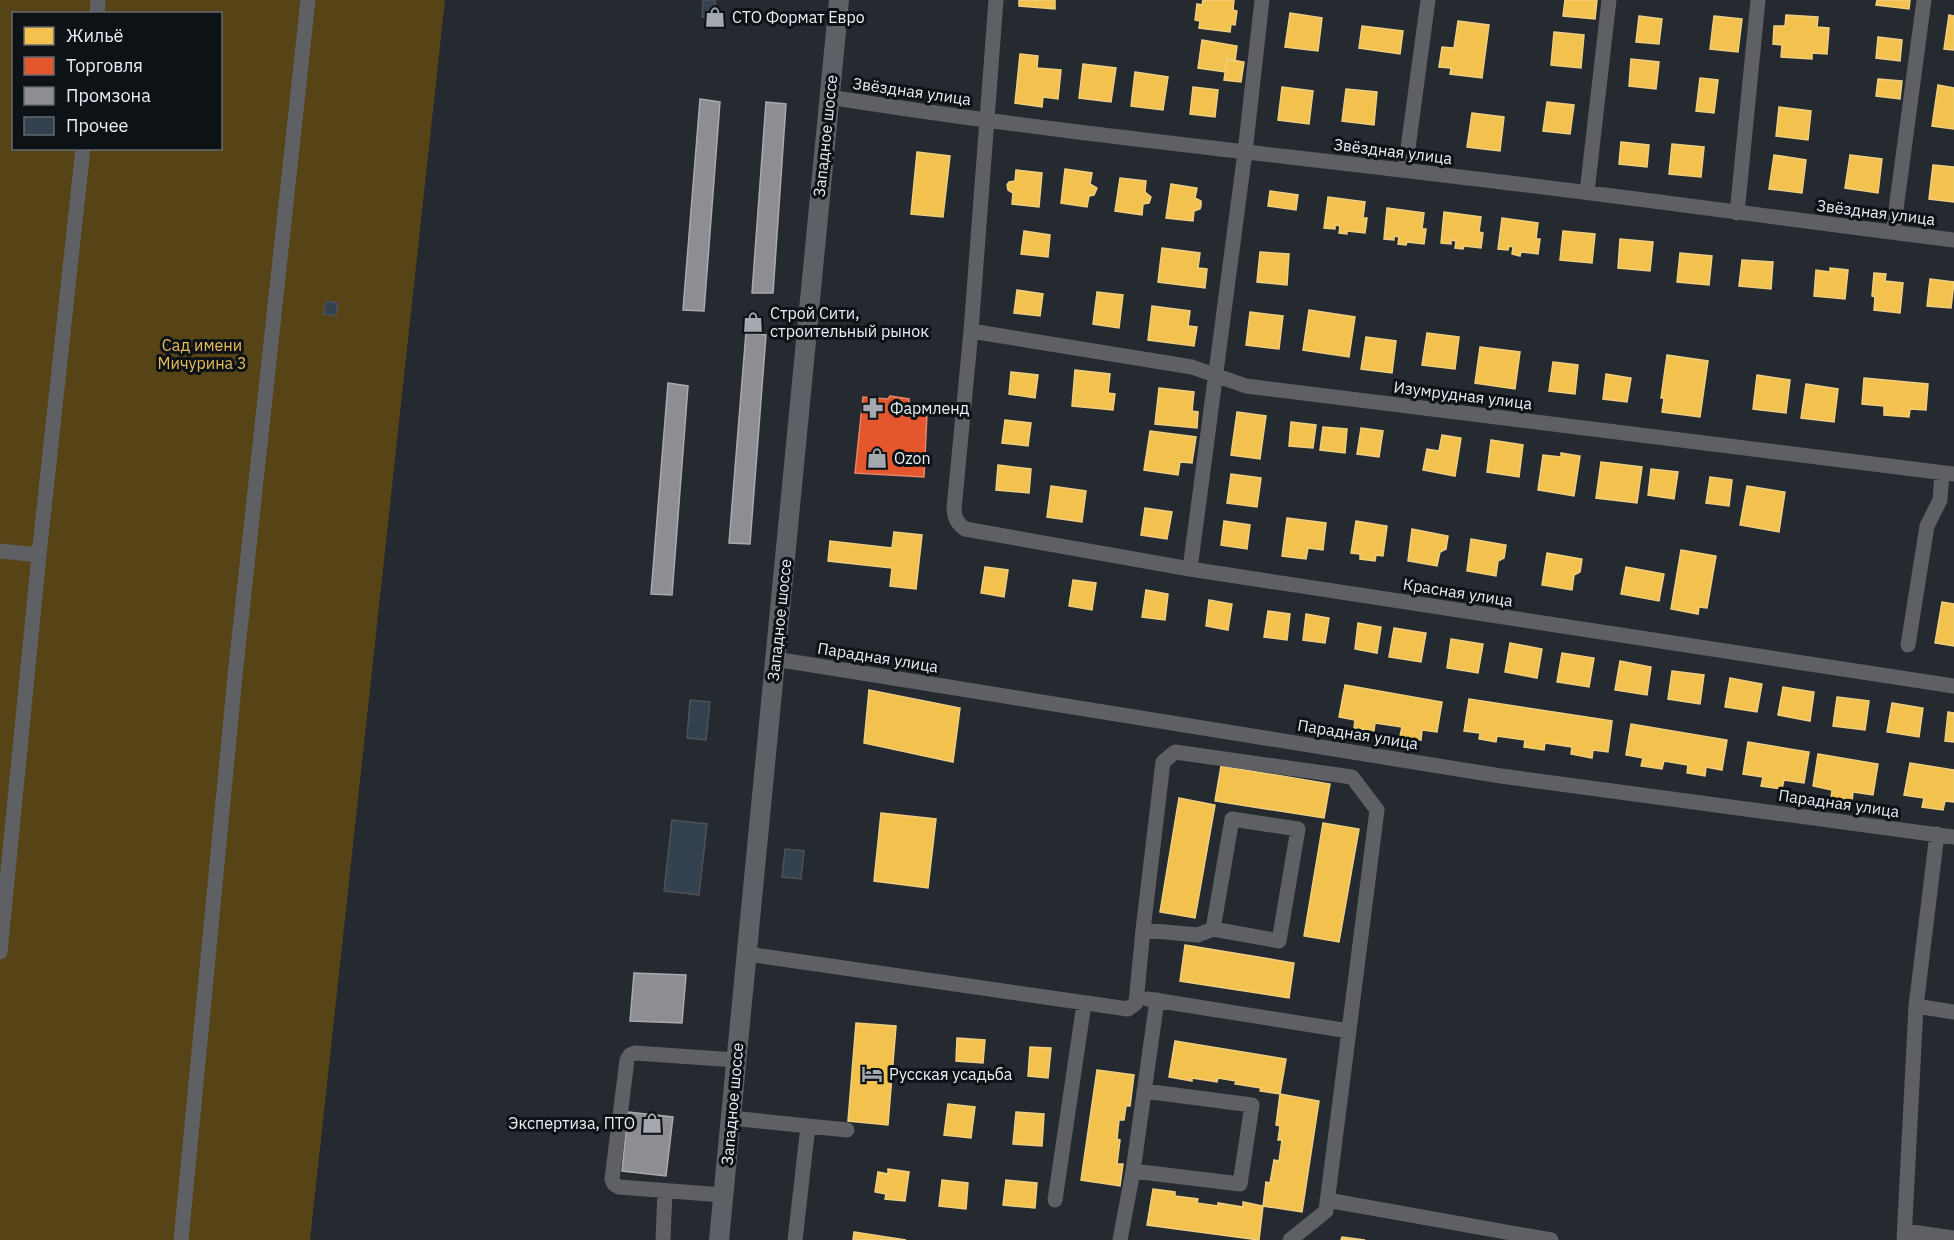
<svg xmlns="http://www.w3.org/2000/svg" width="1954" height="1240" viewBox="0 0 1954 1240" font-family="'IBM Plex Sans',sans-serif">
	<rect width="100%" height="100%" fill="#242a2f"/>
	<path fill="#564316" fill-rule="evenodd" d="M0,0H445L310,1240H0ZM14,14H220V148H14Z"/>
	<path fill="#f2c14e" stroke="#efce80" stroke-width="1.5" d="M1019,0H1055V9L1019,6Z
		M1203,0H1234L1233,10L1237,11L1235,25L1231,24L1230,32L1199,28L1200,21L1195,20L1197,4L1202,5Z
		M1565,0H1597L1595,19L1563,16Z
		M1877,0H1910L1909,9L1876,5Z
		M1290,13L1322,18L1318,51L1285,47Z
		M1786,15L1818,17L1817,27L1829,28L1827,54L1812,53V59L1781,57L1782,45L1773,44L1774,26H1785Z
		M1949,15L1954,16V50L1944,49Z
		M1639,16L1662,19L1659,44L1636,42Z
		M1714,16L1742,19L1738,52L1710,49Z
		M1458,21L1489,25L1482,78L1450,74L1451,68L1439,67L1442,47L1454,48Z
		M1362,26L1403,31L1400,54L1359,48Z
		M1554,32L1584,35L1581,68L1551,65Z
		M1878,37L1902,40L1900,61L1876,58Z
		M1202,40L1237,46L1235,61L1227,59L1225,72L1198,68Z
		M1020,54L1038,56L1037,68L1061,70L1058,99L1043,97L1042,107L1015,103Z
		M1227,59L1244,62L1241,82L1224,80Z
		M1631,59L1659,62L1656,89L1629,86Z
		M1083,64L1116,68L1111,102L1079,98Z
		M1135,72L1168,77L1163,110L1131,106Z
		M1700,78L1718,80L1714,113L1696,111Z
		M1878,79L1902,81L1900,99L1876,96Z
		M1938,85L1954,88V129L1932,126Z
		M1193,87L1218,90L1215,117L1190,114Z
		M1282,87L1313,91L1309,124L1278,120Z
		M1346,89L1377,92L1374,125L1342,121Z
		M1547,102L1574,105L1570,134L1543,131Z
		M1779,107L1811,111L1808,140L1776,136Z
		M1472,113L1504,117L1500,151L1467,147Z
		M1621,142L1649,145L1647,167L1619,164Z
		M1672,144L1704,147L1701,177L1669,174Z
		M917,152L950,156L943,217L911,214Z
		M1774,155L1806,160L1802,193L1769,189Z
		M1850,155L1882,159L1878,193L1845,188Z
		M1933,165L1954,167V202L1929,199Z
		M1065,169L1092,173L1090,184L1097,188L1094,195L1089,196L1087,207L1061,203Z
		M1016,170L1042,173L1039,207L1012,204L1013,193L1008,190L1007,185L1009,182L1015,181Z
		M1120,178L1146,181L1145,192L1151,197L1149,203L1143,204L1142,215L1115,211Z
		M1171,184L1197,188L1195,198L1201,201V206L1200,209L1194,211L1193,221L1166,218Z
		M1270,191L1298,195L1296,210L1268,206Z
		M1328,197L1365,202L1363,218H1367L1365,233L1347,231V234L1339,233L1340,226L1335,225V229L1324,228Z
		M1387,208L1424,213L1422,229H1426L1424,244L1407,242L1406,245L1398,244L1399,237L1394,236V240L1384,239Z
		M1444,212L1481,217L1479,232L1483,233L1481,248L1464,246L1463,249L1455,248L1456,241L1451,240V244L1441,243Z
		M1502,218L1538,223L1536,239H1540L1538,254L1521,252L1520,256L1512,254L1513,247L1509,246L1508,250L1498,249Z
		M1024,231L1050,235L1048,257L1021,254Z
		M1563,231L1595,234L1592,263L1560,260Z
		M1620,239L1653,242L1650,271L1618,268Z
		M1162,248L1200,253L1198,268L1207,269L1205,288L1158,282Z
		M1260,252L1289,254L1287,285L1257,282Z
		M1680,253L1712,256L1709,285L1677,282Z
		M1742,260L1773,262L1771,289L1739,286Z
		M1830,268L1848,270L1845,299L1814,296L1816,270L1830,272Z
		M1874,273L1886,274L1885,281L1903,283L1900,313L1874,310L1875,297L1872,296Z
		M1930,279L1954,282L1951,308L1927,306Z
		M1017,290L1043,294L1040,316L1014,313Z
		M1097,292L1123,295L1119,328L1093,324Z
		M1152,306L1190,311L1188,326L1197,327L1194,346L1148,340Z
		M1309,310L1355,317L1349,357L1303,350Z
		M1250,312L1283,316L1279,349L1246,345Z
		M1427,333L1459,337L1455,369L1422,365Z
		M1366,337L1396,341L1392,373L1361,369Z
		M1480,347L1520,352L1515,389L1475,383Z
		M1667,355L1708,361L1700,417L1662,412L1664,398H1661Z
		M1553,362L1578,365L1575,394L1549,391Z
		M1075,370L1110,374L1108,393L1115,394L1113,410L1072,406Z
		M1011,372L1038,375L1035,398L1009,394Z
		M1606,374L1631,378L1627,402L1603,399Z
		M1757,375L1790,380L1786,413L1753,409Z
		M1864,378L1928,384L1926,410L1910,409L1909,417L1884,415V406L1862,404Z
		M1806,384L1838,389L1834,422L1801,418Z
		M1159,388L1194,392L1192,411L1198,412L1197,428L1155,424Z
		M1237,412L1266,416L1260,459L1231,455Z
		M1005,420L1031,423L1028,446L1002,443Z
		M1291,422L1316,425L1313,448L1289,446Z
		M1323,427L1347,429L1345,453L1320,450Z
		M1361,428L1383,431L1379,457L1357,454Z
		M1150,431L1196,437L1192,463L1180,462L1178,475L1144,470Z
		M1442,435L1461,438L1455,476L1423,470L1427,449L1439,451Z
		M1491,440L1523,445L1519,477L1487,472Z
		M1561,453L1580,456L1574,496L1538,490L1543,455L1561,457Z
		M1601,462L1642,467L1637,503L1596,498Z
		M998,465L1031,469L1029,493L996,490Z
		M1651,469L1678,472L1674,499L1648,495Z
		M1231,474L1261,478L1257,507L1227,503Z
		M1710,477L1732,480L1729,506L1706,503Z
		M1051,486L1086,491L1082,522L1047,517Z
		M1747,486L1785,492L1779,532L1740,525Z
		M1145,508L1172,512L1167,539L1141,535Z
		M1287,518L1326,523L1323,550L1308,548L1306,559L1282,556Z
		M1224,521L1250,525L1247,549L1221,545Z
		M1356,521L1387,526L1383,556L1376,555L1375,561L1360,559V554L1351,553Z
		M1412,529L1448,536L1446,549L1440,552L1437,566L1408,561Z
		M894,532L922,535L916,589L890,586L892,568L828,561L830,541L892,548Z
		M1471,539L1506,545L1504,558L1498,561L1496,576L1467,571Z
		M1681,550L1716,556L1707,608L1699,607L1698,614L1671,609Z
		M1547,553L1582,559L1580,572L1574,575L1572,590L1542,585Z
		M985,567L1008,570L1004,597L981,593Z
		M1626,567L1664,574L1659,601L1621,594Z
		M1073,580L1096,583L1092,610L1069,606Z
		M1146,590L1168,594L1165,620L1142,617Z
		M1209,600L1232,604L1228,630L1206,626Z
		M1942,602L1954,604V646L1935,643Z
		M1268,611L1290,614L1287,640L1264,637Z
		M1306,614L1329,618L1325,643L1303,640Z
		M1358,623L1381,627L1377,653L1355,649Z
		M1394,628L1426,633L1421,662L1389,657Z
		M1451,639L1483,644L1478,673L1447,668Z
		M1510,643L1542,649L1537,678L1505,672Z
		M1562,653L1594,658L1589,687L1557,682Z
		M1620,661L1651,667L1647,695L1615,690Z
		M1672,671L1704,675L1700,704L1668,699Z
		M1730,678L1762,684L1757,712L1725,707Z
		M1345,685L1442,702L1437,732L1422,730L1421,740L1400,736L1402,727L1375,723L1374,731L1354,728L1355,720L1339,717Z
		M1783,687L1814,692L1810,721L1778,715Z
		M869,690L960,708L953,762L864,743Z
		M1837,697L1869,701L1865,730L1833,726Z
		M1469,699L1612,721L1608,752L1593,750L1592,758L1571,754L1572,747L1545,743L1544,750L1524,747L1525,740L1497,736L1496,742L1479,739L1480,733L1464,731Z
		M1892,703L1923,708L1919,737L1887,732Z
		M1948,712L1954,713V742L1945,741Z
		M1631,724L1727,740L1722,770L1706,767L1705,776L1687,773L1688,765L1664,761L1662,769L1641,766L1643,758L1626,755Z
		M1748,742L1809,752L1804,783L1784,780L1782,789L1761,786L1763,777L1743,774Z
		M1818,754L1878,764L1873,795L1853,792L1852,802L1831,798L1832,790L1813,786Z
		M1910,763L1954,770V802L1945,801L1943,810L1922,807L1924,798L1904,795Z
		M1221,766L1330,784L1324,818L1215,801Z
		M1179,798L1215,805L1195,918L1160,912Z
		M881,813L936,819L928,888L874,881Z
		M1323,823L1359,829L1339,942L1304,936Z
		M1185,945L1294,963L1289,998L1180,981Z
		M856,1023L896,1026L888,1125L848,1121Z
		M957,1038L985,1040L983,1063L956,1061Z
		M1175,1041L1286,1059L1280,1094L1260,1091L1261,1088L1235,1084L1236,1081L1218,1078L1217,1082L1192,1078V1081L1169,1077Z
		M1030,1047L1051,1048L1048,1078L1028,1076Z
		M1097,1070L1134,1075L1130,1106H1126L1124,1120H1119L1117,1139L1120,1140L1117,1164H1123L1120,1186L1081,1180Z
		M1280,1094L1319,1101L1302,1212L1263,1206L1266,1182L1270,1183L1274,1160L1279,1161L1282,1140H1278L1280,1126L1276,1125Z
		M948,1104L975,1107L971,1138L944,1135Z
		M1016,1112L1044,1114L1042,1146L1013,1144Z
		M888,1169L909,1172L905,1201L885,1199L886,1194L875,1192L878,1172L888,1174Z
		M942,1180L968,1183L966,1209L939,1206Z
		M1006,1180L1037,1183L1035,1208L1003,1205Z
		M1153,1189L1175,1192V1196L1198,1199L1197,1203L1218,1206V1203L1243,1207V1202L1263,1206L1259,1240L1147,1225Z
		M854,1232L906,1240H853Z
		M1342,1237L1365,1240H1341Z"/>
	<path fill="#e4572e" stroke="#e58469" stroke-width="1.5" d="M890,396L909,399V410L927,414L924,477L855,473L863,397L888,399Z"/>
	<path fill="#8d8d92" stroke="#a8aaaf" stroke-width="1.5" d="M700,99L720,102L704,311L683,310Z
		M766,102L786,104L773,293H752Z
		M746,332L766,335L750,544L729,543Z
		M668,383L688,386L672,595L651,594Z
		M634,973L686,975L682,1023L630,1021Z
		M628,1112L673,1117L666,1176L622,1171Z"/>
	<path fill="#33424e" stroke="#4d5256" stroke-width="1.5" d="M703,0H715V17H702Z
		M326,301L338,303L336,316L323,314Z
		M690,700L710,702L706,740L687,738Z
		M672,820L707,824L699,895L664,891Z
		M785,849L804,851L801,879L782,877Z"/>
	<g fill="none" stroke-linecap="round" stroke-linejoin="round">
		<path stroke="#5e6063" stroke-width="15" d="M996,0L971,331L954,509C955,519 957,523 965,529L1190,569L1954,686
			M97,14L98,0
			M829,97C1041,131 1255,152 1468,178C1630,197 1792,220 1954,240
			M1405,170L1428,0
			M1587,192L1609,0
			M1737,213L1758,0
			M1893,232L1924,0
			M971,331L1192,367L1246,386L1954,474
			M0,551L39,555
			M1190,569L1245,152L1262,0
			M1908,645L1927,526L1940,500L1942,473
			M775,659L1501,776L1954,837
			M1143,930L1198,935L1213,929L1279,941L1298,829L1232,819L1213,929
			M0,952L39,555L83,148
			M747,954L1128,1009L1136,1003L1143,930L1163,762L1175,752L1352,777L1377,810L1326,1211L1290,1240
			M1148,999L1349,1031
			M1916,1006L1954,1012
			M1144,1091L1252,1105L1240,1184L1133,1171L1157,1000
			M731,1118L847,1130
			M723,1195L619,1187L614,1184L612,1179L627,1060L630,1055L635,1053L736,1060
			M1055,1200L1084,1004
			M1327,1200L1551,1240
			M1905,1231L1954,1238
			M181,1240L235,676L308,0
			M663,1240L665,1191
			M795,1240L808,1126
			M1120,1240L1133,1171
			M1904,1240L1916,1006L1937,834"/>
		<path stroke="#5d6165" stroke-width="20" d="M719,1240L839,0"/>
	</g>
	<defs>
		<g id="shop-bare" transform="scale(1.62)"><path d="M-5-2.5h2.3a2.7 3.5 0 0 1 5.4 0H5L5.5 6h-11ZM-1.5-2.5h3a1.5 2.3 0 0 0-3 0Z" fill="#a3a9af" stroke="#0d1216" stroke-width="2.5" paint-order="stroke"/></g>
		<g id="pharmacy-bare" transform="scale(1.62)"><path d="M-2-6h4v4h4v4h-4v4h-4v-4h-4v-4h4Z" fill="#a3a9af" stroke="#0d1216" stroke-width="2.5" paint-order="stroke"/></g>
		<g id="hotel-bare" transform="scale(1.62)"><path d="M-6-4.5h1.5V1H6V5H4.5V3h-9V5H-6ZM-4 0a1.8 1.8 0 1 1 3.6 0ZM.5 0V-2.5h3Q6-2.5 6 0Z" fill="#a3a9af" stroke="#0d1216" stroke-width="2.5" paint-order="stroke"/></g>
	</defs>
	<g fill-rule="evenodd">
		<use href="#shop-bare" x="715" y="17"/>
		<use href="#shop-bare" x="753" y="322"/>
		<use href="#pharmacy-bare" x="873" y="408"/>
		<use href="#shop-bare" x="877" y="458"/>
		<use href="#hotel-bare" x="872" y="1074"/>
		<use href="#shop-bare" x="652" y="1123"/>
	</g>
	<g text-anchor="middle" stroke-width="6" stroke-linejoin="round" paint-order="stroke">
		<g font-size="16" fill="#e7eef4" stroke="#0d1216" text-anchor="start">
			<text x="732" y="23">СТО Формат Евро</text>
			<text x="770" y="319">Строй Сити,<tspan x="770" dy="18">строительный рынок</tspan></text>
			<text x="890" y="414">Фармленд</text>
			<text x="894" y="464">Ozon</text>
			<text x="889" y="1080">Русская усадьба</text>
			<text x="635" y="1129" text-anchor="end">Экспертиза, ПТО</text>
		</g>
		<g font-size="16" fill="#e7eef4" stroke="#0d1216">
			<text transform="translate(912 91) rotate(8)" y="6">Звёздная улица</text>
			<text transform="translate(825 136) rotate(-84)" y="6">Западное шоссе</text>
			<text transform="translate(1393 151) rotate(7)" y="6">Звёздная улица</text>
			<text transform="translate(1876 212) rotate(7)" y="6">Звёздная улица</text>
			<text transform="translate(1463 395) rotate(7)" y="6">Изумрудная улица</text>
			<text transform="translate(1458 592) rotate(9)" y="6">Красная улица</text>
			<text transform="translate(779 620) rotate(-84)" y="6">Западное шоссе</text>
			<text transform="translate(878 657) rotate(9)" y="6">Парадная улица</text>
			<text transform="translate(1358 734) rotate(9)" y="6">Парадная улица</text>
			<text transform="translate(1839 803) rotate(8)" y="6">Парадная улица</text>
			<text transform="translate(732 1104) rotate(-85)" y="6">Западное шоссе</text>
		</g>
		<g font-size="16" fill="#ebbd57" stroke="#0d1216">
			<text x="202" y="351">Сад имени<tspan x="202" dy="18">Мичурина 3</tspan></text>
		</g>
	</g>
	<rect x="12" y="12" width="210" height="138" fill="#0d1216" stroke="#646a6f" stroke-width="1.5"/>
	<rect x="24" y="27" width="30" height="18" fill="#f2c14e" stroke="#646a6f" stroke-width="1.5"/>
	<text x="66" y="42" font-size="18" fill="#e7eef4">Жильё</text>
	<rect x="24" y="57" width="30" height="18" fill="#e4572e" stroke="#646a6f" stroke-width="1.5"/>
	<text x="66" y="72" font-size="18" fill="#e7eef4">Торговля</text>
	<rect x="24" y="87" width="30" height="18" fill="#8d8d92" stroke="#646a6f" stroke-width="1.5"/>
	<text x="66" y="102" font-size="18" fill="#e7eef4">Промзона</text>
	<rect x="24" y="117" width="30" height="18" fill="#33424e" stroke="#646a6f" stroke-width="1.5"/>
	<text x="66" y="132" font-size="18" fill="#e7eef4">Прочее</text>
</svg>
